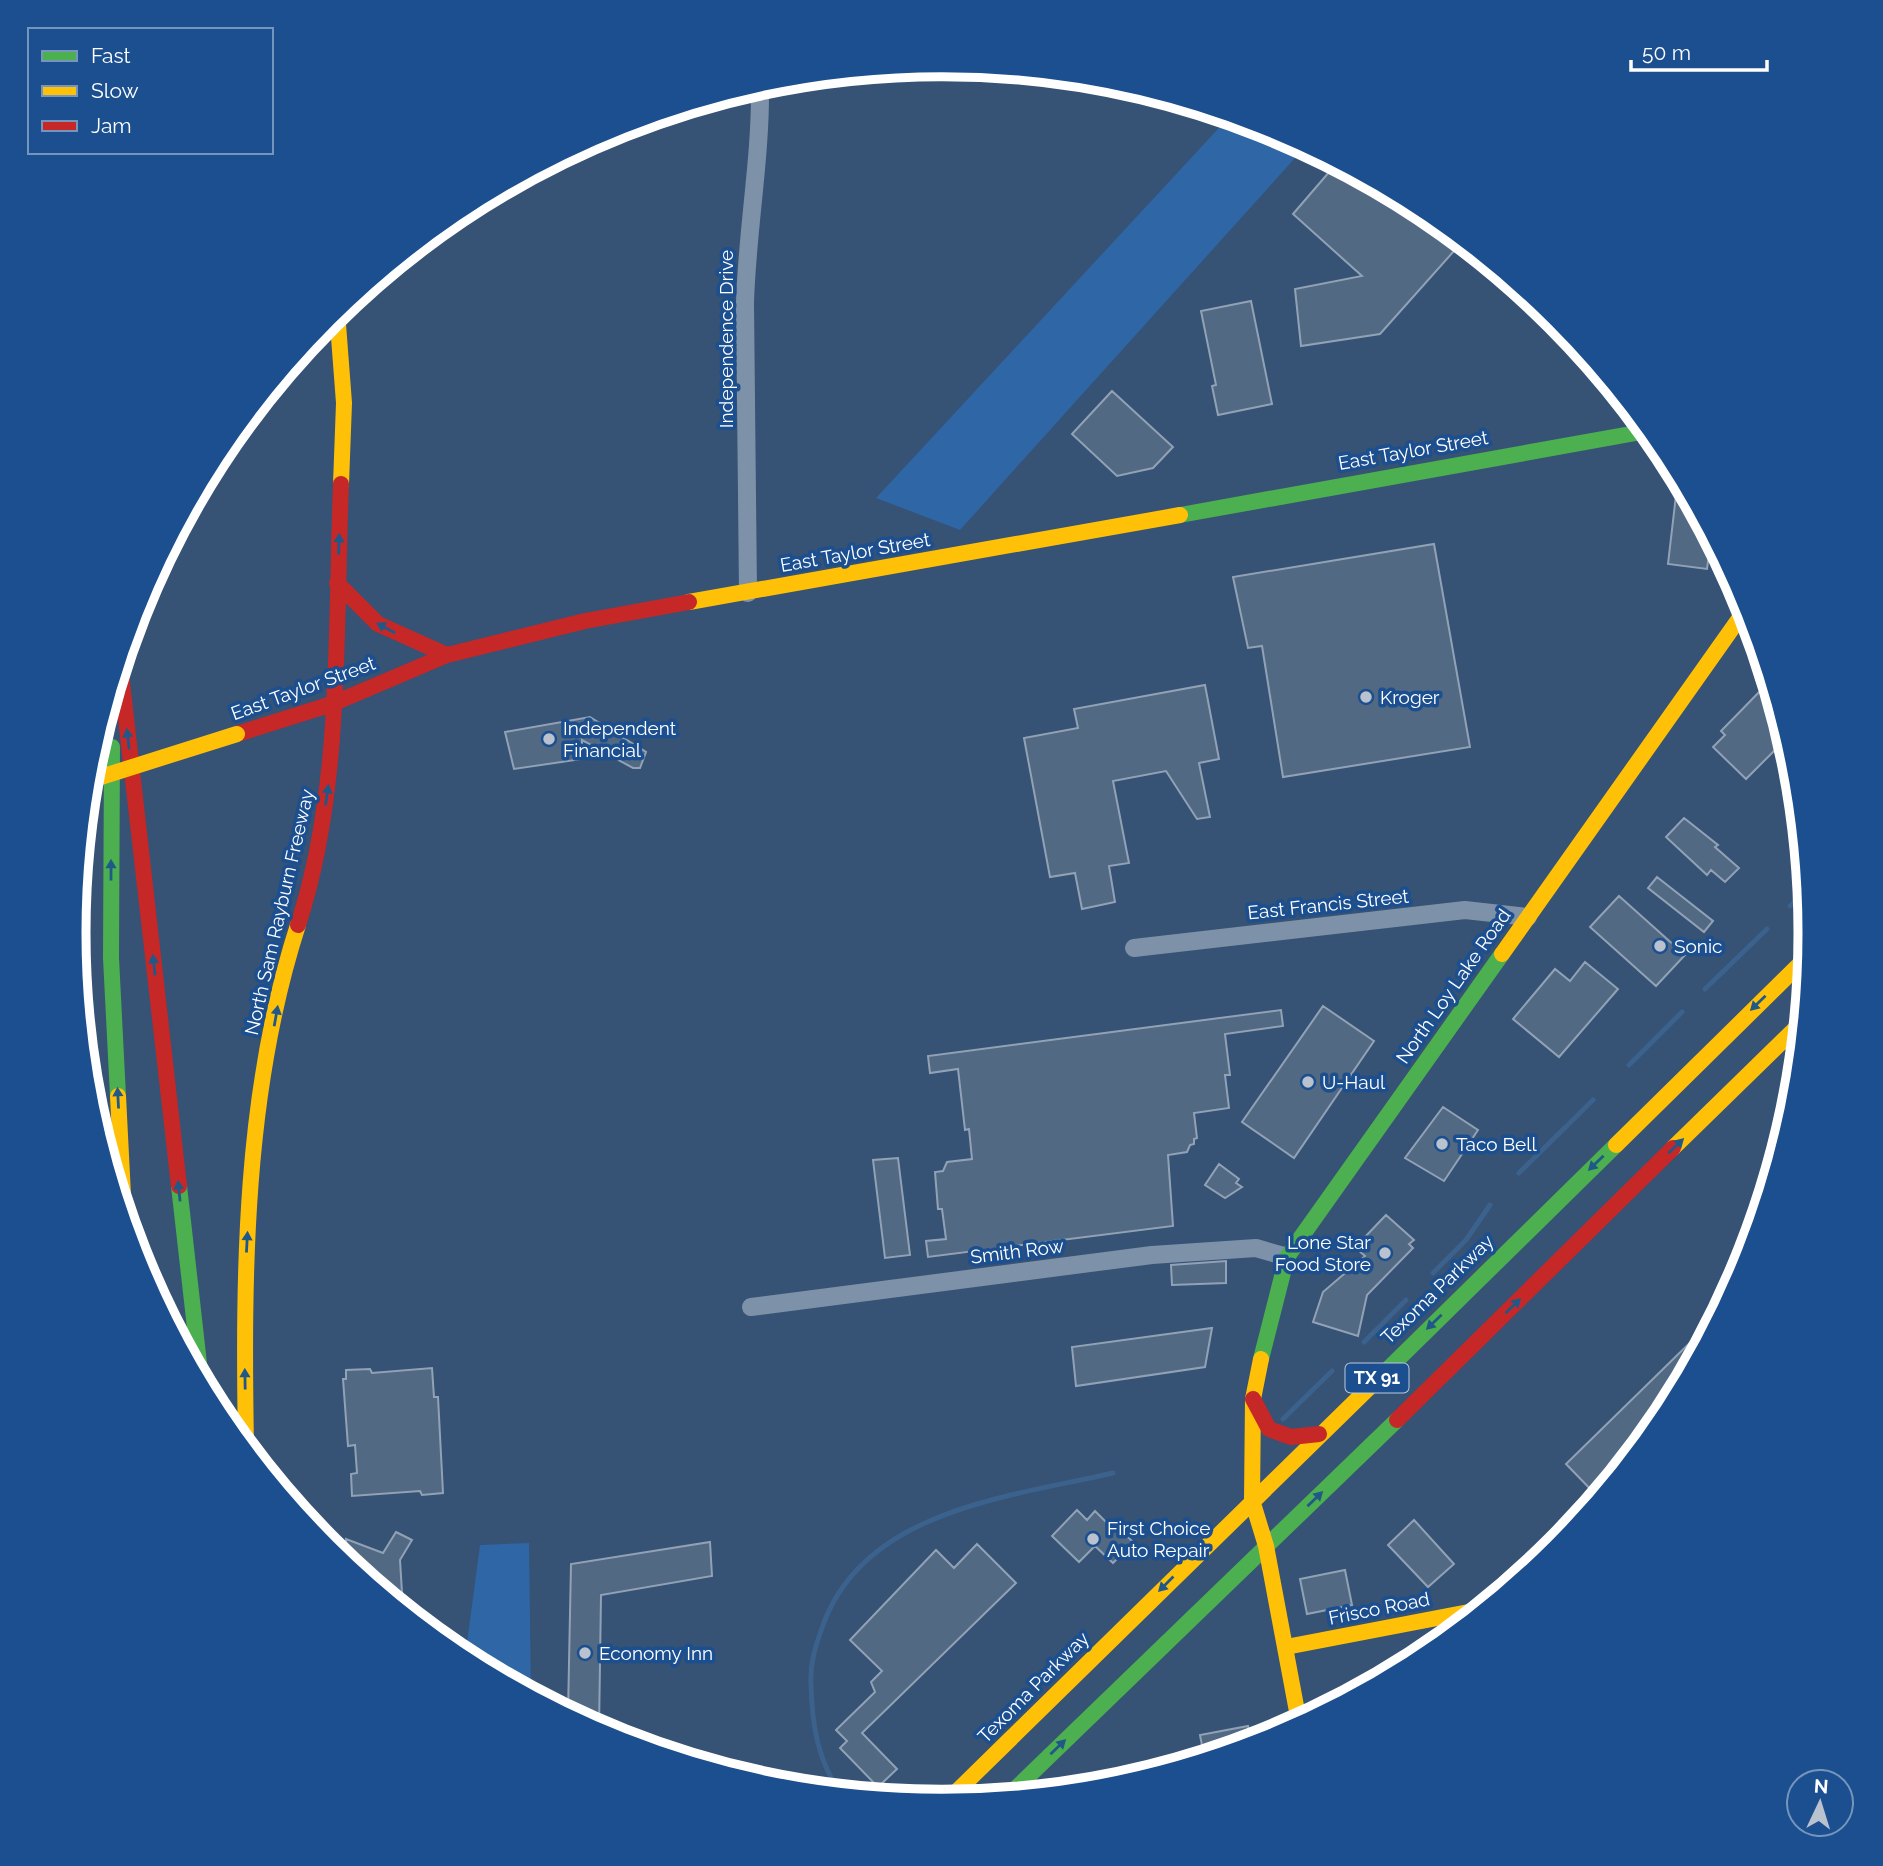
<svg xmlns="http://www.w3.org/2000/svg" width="1883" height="1866" viewBox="0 0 1883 1866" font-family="Raleway,sans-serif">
	<rect width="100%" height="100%" fill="#365274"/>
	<path fill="#2f66a5" d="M1229,117L1274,131L1305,147L960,530L876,498Z
		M529,1543L531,1694L465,1658L480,1545Z"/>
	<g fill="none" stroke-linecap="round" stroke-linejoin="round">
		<path stroke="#3b618d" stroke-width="5" d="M1790,906L1806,891
			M1705,989L1767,929
			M1629,1065L1682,1012
			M1519,1173L1593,1100
			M1433,1273L1466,1240L1490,1205
			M1364,1342L1406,1300
			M1283,1419L1332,1371
			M839,1791C817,1758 812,1723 811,1684C810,1663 815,1648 822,1628C862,1510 1009,1497 1113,1473"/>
	</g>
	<path fill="#526984" stroke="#92a2b6" stroke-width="2" d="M1336,164L1424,211L1462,242L1380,334L1301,346L1295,289L1362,276L1293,214Z
		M1251,301L1272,404L1218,415L1212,386L1216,385L1201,311Z
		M1112,391L1173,447L1153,468L1117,476L1072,434Z
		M1678,478L1711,539L1707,569L1668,564Z
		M1434,544L1470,747L1283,777L1262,646L1248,648L1233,577Z
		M1768,683L1786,739L1746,779L1713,747L1725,735L1721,731Z
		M1205,685L1219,759L1199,763L1210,817L1197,819L1166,771L1113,781L1129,863L1109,866L1115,902L1082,909L1075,873L1050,877L1024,738L1078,728L1074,709Z
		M590,717L646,752L640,768H633L582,740V759L514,769L505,732Z
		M1684,818L1718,845L1715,847L1739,868L1725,882L1711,870L1707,875L1666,837Z
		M1657,877L1713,921L1704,932L1648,888Z
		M1619,896L1685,955L1656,986L1590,927Z
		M1585,962L1618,989L1559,1057L1513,1019L1555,969L1570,981Z
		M1323,1006L1374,1041L1294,1158L1242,1122Z
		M1281,1010L1283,1026L1225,1034L1230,1075H1225L1229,1108L1194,1113L1197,1138L1194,1139V1144L1190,1145L1187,1152L1168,1155L1173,1226L928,1257L926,1241L946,1239L942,1209H938L935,1172L943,1171L947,1162L972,1159L969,1129L965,1130L958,1069L930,1073L928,1056Z
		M1443,1107L1478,1130L1444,1181L1405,1158Z
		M898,1158L910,1255L885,1258L873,1160Z
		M1219,1164L1239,1179L1236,1183L1242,1187L1225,1198L1205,1185Z
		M1386,1215L1414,1240L1409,1244L1413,1248L1367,1295L1358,1336L1313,1322L1323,1292L1365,1256L1358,1250L1367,1243L1363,1239Z
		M1226,1261V1283L1172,1285L1171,1265Z
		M1708,1325L1711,1327L1663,1416L1597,1496L1566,1464Z
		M1212,1328L1205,1367L1076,1386L1072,1347Z
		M432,1368L434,1397H438L443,1493L422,1495L420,1491L352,1496L351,1474L357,1473L355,1445L348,1446L343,1379H346V1370L370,1369L372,1373Z
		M1077,1510L1087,1520L1095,1511L1111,1527L1114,1523L1133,1542L1113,1563L1095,1546L1079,1562L1052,1536Z
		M1414,1520L1454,1564L1428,1587L1388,1545Z
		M396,1532L412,1540L400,1560L403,1609L347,1563L346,1539L383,1553Z
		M710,1542L712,1576L601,1595L599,1730L568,1713L571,1564Z
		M977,1544L1016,1583L862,1733L897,1769L878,1787L840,1748L847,1741L836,1730L875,1692L871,1682L882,1671L850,1640L936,1550L954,1568Z
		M1345,1570L1352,1605L1307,1614L1300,1579Z
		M1248,1726L1251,1742L1204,1756L1200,1735Z"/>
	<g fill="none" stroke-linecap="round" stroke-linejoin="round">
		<path stroke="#7d92a8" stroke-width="18" d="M748,593L745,303C747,230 761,158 760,85
			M1134,948L1465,910L1528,917
			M751,1307L1152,1255L1256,1248L1287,1257"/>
		<path stroke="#4caf50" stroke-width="16" d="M1180,515L1647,431
			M112,747L111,958L118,1096
			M179,1186L201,1381
			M1261,1359L1287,1257L1502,954
			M1383,1374L1616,1145
			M1009,1795L1397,1420"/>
		<path stroke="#ffc107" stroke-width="16" d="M337,311L344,403L341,484
			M689,602L1180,515
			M78,887L90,1103
			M1502,954L1741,616L1745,605
			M118,1096L124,1215
			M1616,1145L1808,956
			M1673,1148L1801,1023
			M1261,1359L1253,1399L1252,1500L1266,1546L1299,1722
			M246,1447C243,1272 244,1092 298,925
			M1286,1647L1479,1610
			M947,1801L1383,1374"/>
		<path stroke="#c62828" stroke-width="16" d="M337,583L378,624L447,655
			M120,665L179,1186
			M237,734L332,704L447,655L585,621L689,602
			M298,925C343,788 335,628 341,484
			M1253,1399L1269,1429L1291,1437L1319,1434
			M1397,1420L1673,1148"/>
		<path stroke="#ffc107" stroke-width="16" d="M88,781L237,734"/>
	</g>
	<defs><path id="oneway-solid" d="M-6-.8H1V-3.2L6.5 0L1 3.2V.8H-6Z" transform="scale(1.75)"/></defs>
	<g fill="#205989">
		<use href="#oneway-solid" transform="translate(339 544) rotate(-88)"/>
		<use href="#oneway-solid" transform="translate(386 628) rotate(-152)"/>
		<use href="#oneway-solid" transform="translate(128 739) rotate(-97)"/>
		<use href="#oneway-solid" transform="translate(327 795) rotate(-82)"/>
		<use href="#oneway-solid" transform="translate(111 870) rotate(-90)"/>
		<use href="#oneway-solid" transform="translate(154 965) rotate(-96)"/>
		<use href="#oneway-solid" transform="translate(1758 1003) rotate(136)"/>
		<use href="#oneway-solid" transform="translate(276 1016) rotate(-80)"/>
		<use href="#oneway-solid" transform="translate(118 1098) rotate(-93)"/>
		<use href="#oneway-solid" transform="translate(1676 1146) rotate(-44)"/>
		<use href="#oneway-solid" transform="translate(1596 1163) rotate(136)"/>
		<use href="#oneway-solid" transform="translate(179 1191) rotate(-96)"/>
		<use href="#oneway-solid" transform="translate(247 1242) rotate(-87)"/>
		<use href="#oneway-solid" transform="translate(1513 1306) rotate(-44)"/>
		<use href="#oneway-solid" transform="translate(1434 1322) rotate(136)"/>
		<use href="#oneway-solid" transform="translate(245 1379) rotate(-91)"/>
		<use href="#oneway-solid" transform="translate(1315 1499) rotate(-44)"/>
		<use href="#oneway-solid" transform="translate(1166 1584) rotate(135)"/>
		<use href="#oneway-solid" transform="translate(1058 1747) rotate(-44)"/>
	</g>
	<g fill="#b9c2ce" stroke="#1b4f8f" stroke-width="2.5">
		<circle cx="1366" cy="697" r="7"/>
		<circle cx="549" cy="739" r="7"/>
		<circle cx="1660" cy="946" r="7"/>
		<circle cx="1308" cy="1082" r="7"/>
		<circle cx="1442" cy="1144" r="7"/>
		<circle cx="1385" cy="1253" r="7"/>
		<circle cx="1093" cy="1539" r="7"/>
		<circle cx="585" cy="1653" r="7"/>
	</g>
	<g text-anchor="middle" stroke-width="7" stroke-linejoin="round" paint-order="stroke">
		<rect fill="#1b4f8f" stroke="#bbcadd" stroke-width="2" x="1345.5" y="1363.5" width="63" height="29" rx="5"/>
		<g font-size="18" font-weight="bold" fill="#fff">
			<text x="1377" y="1384">TX 91</text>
		</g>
		<g font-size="19" fill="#fff" stroke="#1b4f8f">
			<text transform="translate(726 339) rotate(-90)" y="7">Independence Drive</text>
			<text transform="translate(1413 450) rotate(-10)" y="7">East Taylor Street</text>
			<text transform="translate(855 552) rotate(-10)" y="7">East Taylor Street</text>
			<text transform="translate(303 688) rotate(-20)" y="7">East Taylor Street</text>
			<text transform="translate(1328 904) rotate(-6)" y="7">East Francis Street</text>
			<text transform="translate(279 912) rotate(-77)" y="7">North Sam Rayburn Freeway</text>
			<text transform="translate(1453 986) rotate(-55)" y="7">North Loy Lake Road</text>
			<text transform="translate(1017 1251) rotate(-7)" y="7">Smith Row</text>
			<text transform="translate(1437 1289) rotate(-44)" y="7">Texoma Parkway</text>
			<text transform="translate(1379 1608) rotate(-11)" y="7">Frisco Road</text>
			<text transform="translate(1033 1687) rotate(-45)" y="7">Texoma Parkway</text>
		</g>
		<g font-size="19" fill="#fff" stroke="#1b4f8f" text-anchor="start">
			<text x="1380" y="704">Kroger</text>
			<text x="563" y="735">Independent<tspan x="563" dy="22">Financial</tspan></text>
			<text x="1674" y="953">Sonic</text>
			<text x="1322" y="1089">U-Haul</text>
			<text x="1456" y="1151">Taco Bell</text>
			<text x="1371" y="1249" text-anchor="end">Lone Star<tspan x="1371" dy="22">Food Store</tspan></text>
			<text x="1107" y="1535">First Choice<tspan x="1107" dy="22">Auto Repair</tspan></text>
			<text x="599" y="1660">Economy Inn</text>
		</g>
	</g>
	<path d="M0 0H1883V1866H0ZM86 933a856 856 0 1 1 1712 0a856 856 0 1 1-1712 0Z" fill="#1b4f8f" fill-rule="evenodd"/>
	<path fill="none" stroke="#fff" stroke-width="9" d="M86 933a856 856 0 1 1 1712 0a856 856 0 1 1-1712 0Z"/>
	<rect x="28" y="28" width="245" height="126" fill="#1b4f8f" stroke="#7695bc" stroke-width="2"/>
	<rect x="42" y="51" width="35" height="10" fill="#4caf50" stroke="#7695bc" stroke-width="2"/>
	<text x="91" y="63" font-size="21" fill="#ffffff">Fast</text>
	<rect x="42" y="86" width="35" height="10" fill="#ffc107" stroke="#7695bc" stroke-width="2"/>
	<text x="91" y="98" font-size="21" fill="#ffffff">Slow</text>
	<rect x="42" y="121" width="35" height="10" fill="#c62828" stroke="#7695bc" stroke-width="2"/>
	<text x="91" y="133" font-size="21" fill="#ffffff">Jam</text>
	<g transform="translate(1820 1803) rotate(4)"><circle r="33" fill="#1b4f8f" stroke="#7695bc" stroke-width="2"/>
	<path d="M0-5L12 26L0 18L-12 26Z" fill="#b9c2ce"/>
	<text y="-10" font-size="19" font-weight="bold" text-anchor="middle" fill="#ffffff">N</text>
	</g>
	<path d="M1631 60v10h136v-10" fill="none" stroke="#ffffff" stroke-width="3.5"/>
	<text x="1642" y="60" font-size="21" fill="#ffffff" stroke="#1b4f8f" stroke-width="5" paint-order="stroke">50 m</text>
</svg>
